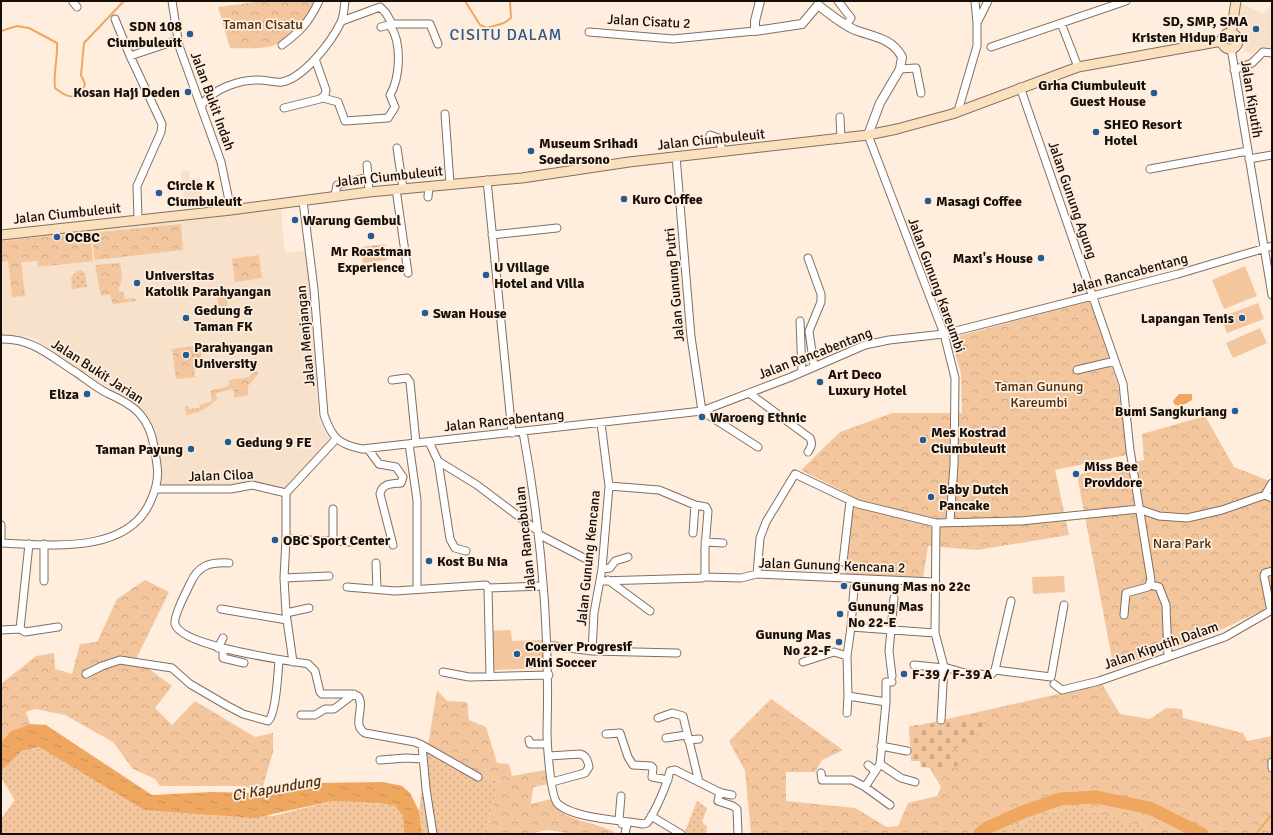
<svg xmlns="http://www.w3.org/2000/svg" width="1273" height="835" viewBox="0 0 1273 835" font-family="Signika,sans-serif">
	<defs>
		<pattern id="grass-dots" width="8" height="8" patternUnits="userSpaceOnUse"><rect width="8" height="8" fill="#f3c69d"/><path d="M2 2h.1M6 6h.1" fill="none" stroke="#cfa986" stroke-width="1.8" stroke-linecap="round"/></pattern>
		<pattern id="forest-crowns" width="20" height="18" patternUnits="userSpaceOnUse"><rect width="20" height="18" fill="#f3c69d"/><path d="M2 6a3 3 0 1 1 6 0M12 15a3 3 0 1 1 6 0" fill="none" stroke="#cfa986"/></pattern>
		<pattern id="cemetery-stones" width="16" height="16" patternUnits="userSpaceOnUse"><rect width="16" height="16" fill="#f3c69d"/><path d="M2 7V4a2 2 0 0 1 4 0v3zM10 15v-3a2 2 0 0 1 4 0v3z" fill="#cfa986"/></pattern>
		<pattern id="water-ripples" width="26" height="14" patternUnits="userSpaceOnUse"><rect width="26" height="14" fill="#efa760"/><path d="M2 4q2-2 4 0t4 0M15 11q2-2 4 0t4 0" fill="none" stroke="#cc8f52"/></pattern>
	</defs>
	<rect width="100%" height="100%" fill="#ffedde"/>
	<path fill="#f8e1cb" d="M1241,3L1261,13H1264L1272,4V49H1257L1252,55L1244,51L1247,44L1246,38L1238,28L1239,9Z
		M181,171H189L190,178L200,177L201,198L189,200V203L184,204Z
		M281,209L285,253L305,251L313,310L318,417L331,443L284,489L260,482H246L231,487H168L162,485L157,446L151,425L144,413L116,392L81,371L35,339L25,336L1,335V238Z"/>
	<path fill="url(#grass-dots)" d="M81,270L85,273L87,287L72,289L71,278L76,272Z
		M39,747L144,810L273,816L332,801L379,803L395,806L403,816L404,834H1V819L15,800L1,778V771L22,751Z
		M427,752L499,782L485,834H422L419,811Z
		M697,801L707,808L702,822L707,827L706,834H684Z
		M1074,806L1184,834H1000L1031,818Z"/>
	<path fill="url(#forest-crowns)" d="M264,1H316C306,20 291,42 268,47C256,49 242,48 230,48L218,7Z
		M181,224L183,250L95,260L91,233Z
		M90,232L93,261L38,267V261L21,262L25,296L12,297L8,261L1,262V241Z
		M385,244L387,260L363,263L361,247Z
		M259,255L262,278L235,282L232,259Z
		M120,263L122,279L118,291L123,292L125,299L135,298L136,301L113,304L110,294L101,296L95,265Z
		M225,287L229,314L220,316L216,289Z
		M1090,301L1118,385L1127,455L1055,470L1069,535L977,550L928,546L923,578L845,574L848,494L801,470L840,432L892,413H962L961,374L951,338Z
		M200,345L203,368L194,370L195,377L176,379L172,349Z
		M257,371L258,374L248,386V395L234,398L233,389L216,393L217,399C207,409 199,413 186,415L185,406H189V409L200,408L199,405L212,401L210,391L229,386V380L249,377L253,373Z
		M1205,416L1234,467L1272,482V606L1205,637L1114,669L1077,475L1144,460L1142,434Z
		M145,580L169,592L136,659L172,686L155,708L172,725L195,701L255,737L273,733V752L261,793L244,786H160L155,779L133,769L113,742L65,715L35,709L26,712L30,724L11,731L1,742V684L36,656L54,653L55,669L72,674L80,644L97,642L117,599Z
		M1102,684L1120,714L1150,719L1166,708L1182,709L1183,718L1243,733L1247,741L1272,736V834H1164L1074,806L1031,818L1001,834H751L745,771L729,741L771,699L843,750L822,760L815,772H786V801L855,808L887,827L898,826L908,803L937,796L941,787L925,760L912,727Z
		M437,690L447,701L467,702L469,720L486,727L497,763L509,764L512,776L545,770L549,784L533,787L531,804L551,799C562,824 597,820 617,834H575L547,830L530,834H485L499,782L427,752Z"/>
	<path fill="url(#cemetery-stones)" d="M961,719L982,720L983,729L952,751L959,765L940,771L931,768L921,767L920,761H911L909,726L941,723Z"/>
	<path fill="#f3c69d" d="M1245,266L1257,296L1224,309L1212,280Z
		M1258,303L1264,319L1227,333L1221,317Z
		M1260,328L1267,343L1233,358L1226,343Z
		M1064,576L1065,592L1033,594L1032,577Z
		M511,630L512,641L543,640L544,668L492,670L490,631Z"/>
	<path fill="url(#water-ripples)" d="M1179,394H1192V400L1181,406L1175,405L1173,401Z
		M30,724L46,725L152,795L212,792L261,793L279,791L316,783L383,782L402,786L410,793L419,811L422,834H404L403,816L395,806L379,803L332,801L255,818L144,810L39,747L22,751L1,771V742L11,731Z"/>
	<g fill="none" stroke-linecap="round" stroke-linejoin="round">
		<path stroke="#efa760" stroke-width="2" d="M465,1L480,25L487,28L504,23L511,18L510,1
			M1,31L17,26L29,28L57,43C58,59 53,72 55,88C64,95 70,99 81,95L85,84L81,75L84,43L124,1
			M1256,834L1272,814"/>
		<path stroke="#efa760" stroke-width="13" d="M980,834L987,828L1023,812L1060,799L1096,797L1150,808L1202,834"/>
		<g stroke="#807063" stroke-width="9">
			<path id="minor" d="M172,1L179,46L221,162L231,210
				M838,1L851,18L846,25
				M73,2L77,7
				M115,19L130,56L178,40
				M342,21L380,7L386,13L392,24H430L438,44
				M977,23L988,1
				M1061,23L1078,67
				M381,27L392,24
				M589,32L673,39L755,31
				M282,45C301,31 309,22 319,1
				M991,47L1126,1
				M1231,48L1272,295
				M130,56L162,124L161,132L137,186L138,219
				M900,69L916,68L921,93
				M1234,70L1252,63L1263,52L1272,53
				M1020,87L1123,384L1130,450L1151,580L1148,587L1126,593L1124,615
				M323,98L338,102L345,121L388,118L395,107L390,95C400,78 402,44 391,27
				M201,106C212,89 240,79 260,80C267,80 275,83 282,82C304,78 332,41 341,22C344,16 344,8 345,1
				M284,108L320,99L325,95L326,90L315,59
				M958,111L977,46V23L975,1
				M445,114L450,184
				M840,117L841,139
				M710,135L718,138L723,152
				M868,135L944,334L955,378L954,465L950,521
				M397,148L403,188
				M676,156L691,337L702,411L758,447
				M1249,159L1272,155
				M367,165L369,192
				M1150,169L1248,151
				M487,180L512,433
				M396,189L408,273
				M335,195L337,185L368,177
				M428,197L429,186
				M303,201L314,289L324,415C332,438 338,444 362,449L702,411L791,377L865,345L889,340L944,334L1178,274L1272,246
				M492,235L557,228
				M808,258L821,294V302L809,331L814,366
				M800,321L802,372
				M1,339C33,338 51,357 77,373C87,380 97,388 107,393C118,398 127,402 136,410C152,425 154,444 157,465C159,477 156,489 151,500C129,555 49,545 1,543
				M1077,370L1115,361
				M392,380L407,378L410,382L416,443
				M749,393L810,438C813,444 811,447 808,452
				M523,432C541,530 550,630 547,730C547,742 550,797 558,804C575,819 621,820 643,824L647,823C655,812 667,785 670,771L675,770L699,782L683,716L672,713L658,718
				M429,442L438,461L450,539L455,548L466,551
				M409,444L417,500V589
				M368,449L379,464L396,467L403,477L401,483C392,484 382,483 380,494L393,545
				M438,461L477,485L538,531
				M156,489H231L252,485L286,493
				M1265,495L1272,483
				M936,523L935,633L944,667L941,720
				M1,525V543
				M693,533L695,505
				M538,534L584,558
				M286,539L352,542
				M333,541V509
				M705,542L723,543
				M29,544L20,629L25,632L58,627
				M44,544V581
				M843,562L850,501
				M229,563C210,562 198,565 190,584C186,592 173,617 175,624C182,647 286,660 308,664L315,671L320,692L322,694H351L358,696C366,707 351,725 365,733L415,742L422,745L426,789L433,834
				M376,563L377,589
				M602,569L610,568L615,561L628,557
				M757,574L760,538L766,522L795,474L858,504L936,523L1021,521L1139,509L1159,516L1187,518L1222,510L1265,495L1272,498
				M705,577L741,578L757,574L934,582
				M284,578L329,576
				M608,580L650,611
				M600,581L702,578L705,575V548L708,511L706,507L695,505L659,490L609,486
				M1150,585L1159,587L1166,605L1168,657
				M347,587L395,591L486,585L488,588L543,586
				M488,588L490,676
				M854,588L851,627L935,633
				M221,609L287,620
				M1271,611L1264,576L1265,573L1272,571
				M286,613L309,608
				M851,627L847,656L848,696L886,702L880,764L865,787
				M1,630L20,629
				M546,645L592,651L677,653
				M218,648L223,638
				M223,649V658L244,663
				M592,651L594,613L602,569L609,486L601,423
				M293,662L286,613L284,578L286,539V493L336,439
				M803,662L834,652L847,656
				M914,665L944,668
				M944,667L965,673L991,675L995,670L1011,601
				M995,670L1051,677L1064,605
				M443,672L469,677L549,675
				M86,674L102,666L120,660L172,668L190,684L226,705L243,714L268,721C276,715 278,672 279,660
				M892,676L889,651L894,598
				M1054,684L1062,690L1099,681L1225,637L1272,610
				M886,702V682H892
				M847,713L848,696
				M301,715H315L325,709H334L354,694
				M606,734L620,733L628,757L633,765L651,766L653,768L652,777L668,780
				M666,738L686,735
				M529,740L530,744H547
				M688,740L699,739
				M422,745L478,777
				M881,746L907,751
				M549,756L580,754C586,755 588,761 589,767L585,773L552,782
				M380,760L406,758L423,759
				M1272,762V768
				M880,764L901,778L915,782
				M868,765L875,771
				M821,773L822,780H852L865,787L890,805
				M699,782L721,793L732,795
				M720,792L718,801L733,806L737,809L738,834
				M651,816L681,834
				M619,820L621,796
				M622,824H627L625,834"/>
		</g>
		<g stroke="#807063" stroke-width="10">
			<path id="tertiary" d="M760,1L755,21V31L802,24L818,5C830,14 841,24 855,30C874,37 892,38 902,57L900,69L880,103L868,135"/>
		</g>
		<g stroke="#807063" stroke-width="11">
			<path id="secondary" d="M1231,33L1236,1
				M1222 41a8 8 0 1 1 16 0a8 8 0 1 1-16 0Z
				M1,235L231,210L369,192L522,178L629,162L868,135L897,129L952,114L1078,67L1222,41"/>
		</g>
		<use href="#minor" stroke="#fff" stroke-width="7"/>
		<use href="#tertiary" stroke="#fff" stroke-width="8"/>
		<use href="#secondary" stroke="#fbe0be" stroke-width="9"/>
	</g>
	<g fill="#255a92" stroke="#ffedde" stroke-width="1.5">
		<circle cx="1256" cy="29" r="4"/>
		<circle cx="190" cy="34" r="4"/>
		<circle cx="188" cy="92" r="4"/>
		<circle cx="1154" cy="93" r="4"/>
		<circle cx="1096" cy="132" r="4"/>
		<circle cx="531" cy="151" r="4"/>
		<circle cx="159" cy="193" r="4"/>
		<circle cx="624" cy="199" r="4"/>
		<circle cx="928" cy="201" r="4"/>
		<circle cx="295" cy="220" r="4"/>
		<circle cx="371" cy="236" r="4"/>
		<circle cx="57" cy="237" r="4"/>
		<circle cx="1041" cy="258" r="4"/>
		<circle cx="486" cy="275" r="4"/>
		<circle cx="137" cy="283" r="4"/>
		<circle cx="425" cy="313" r="4"/>
		<circle cx="186" cy="318" r="4"/>
		<circle cx="1242" cy="318" r="4"/>
		<circle cx="186" cy="355" r="4"/>
		<circle cx="820" cy="382" r="4"/>
		<circle cx="87" cy="394" r="4"/>
		<circle cx="1235" cy="411" r="4"/>
		<circle cx="702" cy="417" r="4"/>
		<circle cx="923" cy="440" r="4"/>
		<circle cx="228" cy="442" r="4"/>
		<circle cx="191" cy="449" r="4"/>
		<circle cx="1076" cy="474" r="4"/>
		<circle cx="931" cy="497" r="4"/>
		<circle cx="275" cy="540" r="4"/>
		<circle cx="429" cy="561" r="4"/>
		<circle cx="844" cy="586" r="4"/>
		<circle cx="840" cy="614" r="4"/>
		<circle cx="839" cy="642" r="4"/>
		<circle cx="517" cy="654" r="4"/>
		<circle cx="904" cy="674" r="4"/>
	</g>
	<g text-anchor="middle" stroke-width="3.5" stroke-linejoin="round" paint-order="stroke">
		<g font-size="14" fill="#150f0a" stroke="#ffedde">
			<text transform="translate(649 21) rotate(3)" y="5">Jalan Cisatu 2</text>
			<text transform="translate(1252 99) rotate(81)" y="5">Jalan Kiputih</text>
			<text transform="translate(213 101) rotate(70)" y="5">Jalan Bukit Indah</text>
			<text transform="translate(711 139) rotate(-6)" y="5">Jalan Ciumbuleuit</text>
			<text transform="translate(389 176) rotate(-6)" y="5">Jalan Ciumbuleuit</text>
			<text transform="translate(1073 200) rotate(71)" y="5">Jalan Gunung Agung</text>
			<text transform="translate(67 213) rotate(-6)" y="5">Jalan Ciumbuleuit</text>
			<text transform="translate(1129 273) rotate(-15)" y="5">Jalan Rancabentang</text>
			<text transform="translate(674 285) rotate(-95)" y="5">Jalan Gunung Putri</text>
			<text transform="translate(937 285) rotate(70)" y="5">Jalan Gunung Kareumbi</text>
			<text transform="translate(305 336) rotate(-95)" y="5">Jalan Menjangan</text>
			<text transform="translate(815 353) rotate(-21)" y="5">Jalan Rancabentang</text>
			<text transform="translate(98 371) rotate(33)" y="5">Jalan Bukit Jarian</text>
			<text transform="translate(504 420) rotate(-6)" y="5">Jalan Rancabentang</text>
			<text transform="translate(221 475) rotate(-2)" y="5">Jalan Ciloa</text>
			<text transform="translate(525 539) rotate(-96)" y="5">Jalan Rancabulan</text>
			<text transform="translate(588 558) rotate(-84)" y="5">Jalan Gunung Kencana</text>
			<text transform="translate(832 565) rotate(2)" y="5">Jalan Gunung Kencana 2</text>
			<text transform="translate(1161 645) rotate(-19)" y="5">Jalan Kiputih Dalam</text>
		</g>
		<g font-size="14" font-weight="bold" fill="#150f0a" stroke="#ffedde" text-anchor="start">
			<text x="1248" y="26" text-anchor="end">SD, SMP, SMA<tspan x="1248" dy="16">Kristen Hidup Baru</tspan></text>
			<text x="182" y="31" text-anchor="end">SDN 108<tspan x="182" dy="16">Ciumbuleuit</tspan></text>
			<text x="1146" y="90" text-anchor="end">Grha Ciumbuleuit<tspan x="1146" dy="16">Guest House</tspan></text>
			<text x="180" y="97" text-anchor="end">Kosan Haji Deden</text>
			<text x="1104" y="129">SHEO Resort<tspan x="1104" dy="16">Hotel</tspan></text>
			<text x="539" y="148">Museum Srihadi<tspan x="539" dy="16">Soedarsono</tspan></text>
			<text x="167" y="190">Circle K<tspan x="167" dy="16">Ciumbuleuit</tspan></text>
			<text x="632" y="204">Kuro Coffee</text>
			<text x="936" y="206">Masagi Coffee</text>
			<text x="303" y="225">Warung Gembul</text>
			<text x="65" y="242">OCBC</text>
			<text x="371" y="256" text-anchor="middle">Mr Roastman<tspan x="371" dy="16">Experience</tspan></text>
			<text x="1033" y="263" text-anchor="end">Maxi's House</text>
			<text x="494" y="272">U Village<tspan x="494" dy="16">Hotel and Villa</tspan></text>
			<text x="145" y="280">Universitas<tspan x="145" dy="16">Katolik Parahyangan</tspan></text>
			<text x="194" y="315">Gedung &amp;<tspan x="194" dy="16">Taman FK</tspan></text>
			<text x="433" y="318">Swan House</text>
			<text x="1234" y="323" text-anchor="end">Lapangan Tenis</text>
			<text x="194" y="352">Parahyangan<tspan x="194" dy="16">University</tspan></text>
			<text x="828" y="379">Art Deco<tspan x="828" dy="16">Luxury Hotel</tspan></text>
			<text x="79" y="399" text-anchor="end">Eliza</text>
			<text x="1227" y="416" text-anchor="end">Bumi Sangkuriang</text>
			<text x="710" y="422">Waroeng Ethnic</text>
			<text x="931" y="437">Mes Kostrad<tspan x="931" dy="16">Ciumbuleuit</tspan></text>
			<text x="236" y="447">Gedung 9 FE</text>
			<text x="183" y="454" text-anchor="end">Taman Payung</text>
			<text x="1084" y="471">Miss Bee<tspan x="1084" dy="16">Providore</tspan></text>
			<text x="939" y="494">Baby Dutch<tspan x="939" dy="16">Pancake</tspan></text>
			<text x="283" y="545">OBC Sport Center</text>
			<text x="437" y="566">Kost Bu Nia</text>
			<text x="852" y="591">Gunung Mas no 22c</text>
			<text x="848" y="611">Gunung Mas<tspan x="848" dy="16">No 22-E</tspan></text>
			<text x="831" y="639" text-anchor="end">Gunung Mas<tspan x="831" dy="16">No 22-F</tspan></text>
			<text x="525" y="651">Coerver Progresif<tspan x="525" dy="16">Mini Soccer</tspan></text>
			<text x="912" y="679">F-39 / F-39 A</text>
		</g>
		<g font-size="14" fill="#4b2f10" stroke="#ffedde">
			<text x="263" y="29">Taman Cisatu</text>
			<text x="1039" y="391">Taman Gunung<tspan x="1039" dy="16">Kareumbi</tspan></text>
			<text x="1182" y="548">Nara Park</text>
		</g>
		<g font-size="15" font-style="italic" fill="#503315" stroke="#ffedde">
			<text transform="translate(276 788) rotate(-10)" y="5">Ci Kapundung</text>
		</g>
		<g font-size="16" letter-spacing="1" fill="#28588c" stroke="#ffedde">
			<text x="506" y="40">CISITU DALAM</text>
		</g>
	</g>
	<rect width="1273" height="835" fill="none" stroke="#150f0a" stroke-width="4"/>
</svg>
